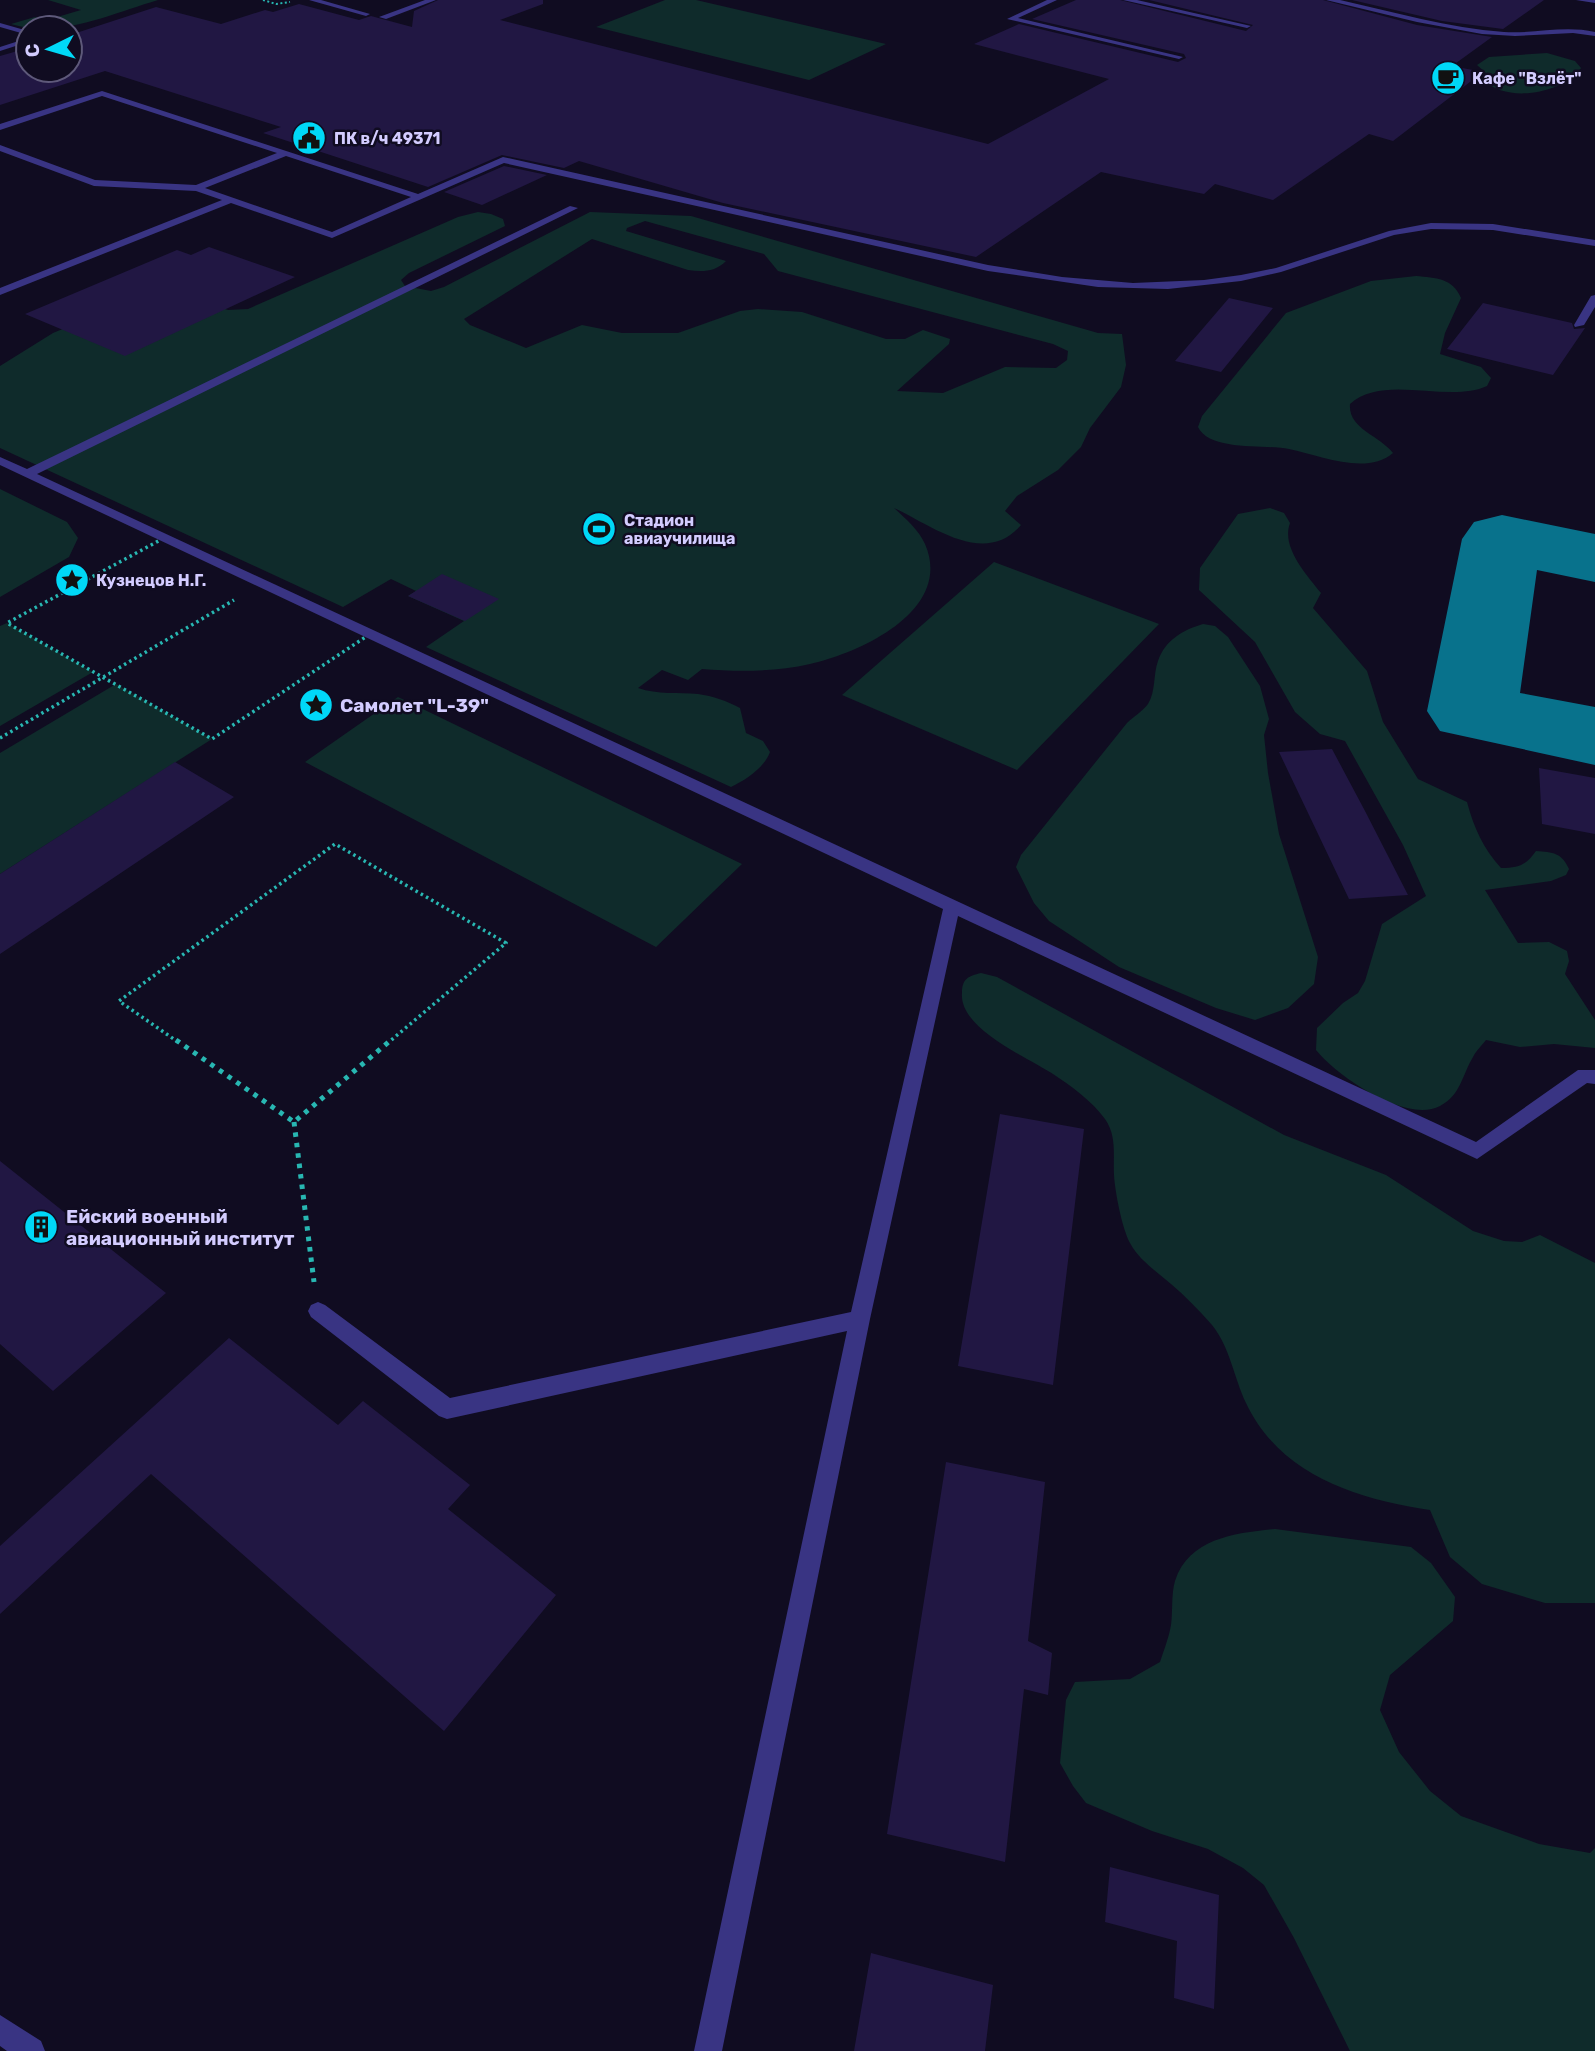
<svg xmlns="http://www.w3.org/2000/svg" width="1595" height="2051" viewBox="0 0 1595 2051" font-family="Rubik,sans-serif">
	<rect width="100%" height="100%" fill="#100c21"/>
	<path fill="#0f2b2b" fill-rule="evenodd" d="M48,0H158C111,14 58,39 11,24L35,17L47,20L81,10Z
		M665,0H696L886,44L809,80L596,27Z
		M1547,53L1575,61L1581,68L1579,71C1558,94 1507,103 1483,80L1486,73L1477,65L1489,57Z
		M478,212L491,214L503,219L505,226L409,273L401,280L405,286L431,291L444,287L590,212L691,216L1098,333L1122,334L1126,365L1121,387L1090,428L1081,447L1058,470L1017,496L1005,511L1021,525C985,568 931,525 894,508C906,519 918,529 925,544C954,611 859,653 810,664C774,672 738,672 702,669L688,680L662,670L638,688C658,695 678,692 698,694C713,696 727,701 740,708L746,733L763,741L770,752C764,768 746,780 731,787L426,647L464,621L408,596L416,591L391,579L343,607L0,448V366L53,333L163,287L228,310L248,309L458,217ZM645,221L764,254L778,271L1053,344L1068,351L1067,360L1056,368L1005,367L943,393L897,391L949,344L950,339L923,330L905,339H886L802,312L758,309L740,311L678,333H622L582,325L526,348L470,325L464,319L592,239L688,270C703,272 715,272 726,261L626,231L627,228Z
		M1416,276C1436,278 1453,278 1461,298L1445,333L1440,354L1481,367L1491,378L1487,386C1448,404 1384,373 1350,404C1348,429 1379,435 1393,453C1366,476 1319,455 1289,449C1266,444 1210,452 1198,427L1202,416L1286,313L1371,281Z
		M0,489L67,522L78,538L69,557L0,597Z
		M1270,508L1284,513L1290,523C1281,547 1306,574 1321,593L1313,608L1367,671L1383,722L1418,779L1467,802C1474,828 1483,848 1501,868C1519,868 1526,865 1536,851C1553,852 1562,853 1569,869L1566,875L1551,881L1485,890L1518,943L1549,942L1567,951L1569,961L1565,974L1595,1020V1048L1554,1044L1520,1047L1486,1040C1482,1045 1476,1051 1473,1057C1462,1075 1461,1095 1440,1106C1406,1124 1337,1076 1316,1050L1317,1028L1343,1003L1358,993L1365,981L1382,924L1426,896L1403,845L1345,741L1320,734L1295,712L1255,642L1199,590L1200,568L1238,514Z
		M994,562L1159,624L1017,770L842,695Z
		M7,623L93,672L0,726V626Z
		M1203,624L1215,626L1228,637L1260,686L1269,719L1264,735L1268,773L1279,834L1318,957L1314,984L1288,1008L1255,1020L1216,1008L1119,967L1049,921L1034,903L1016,867L1021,855L1127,723C1133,717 1143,711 1148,704C1156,691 1153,675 1158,661C1165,640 1183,630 1203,624Z
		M116,684L212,739L0,874V753Z
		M398,697L742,864L656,947L305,762Z
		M981,973L997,977L1284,1135L1386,1175L1473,1231L1504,1241L1522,1242L1540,1235L1595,1263V1603H1545L1482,1584L1450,1557L1430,1510C1357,1499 1280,1475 1246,1403C1234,1378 1230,1347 1212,1325C1199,1310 1185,1296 1171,1284C1156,1271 1139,1260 1130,1243C1122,1228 1115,1192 1114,1175C1113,1155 1117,1136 1105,1119C1093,1102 1070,1085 1053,1074C1027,1057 959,1029 962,993C962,979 968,976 981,973Z
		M1275,1529L1411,1547L1431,1563L1455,1597L1453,1621L1390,1675L1380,1710L1399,1752L1430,1791L1461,1816L1539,1844L1590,1853L1595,1848V2051H1350L1294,1938L1264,1885L1243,1868L1208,1849L1152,1831L1086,1803L1073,1786L1060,1763L1066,1700L1075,1682L1130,1679L1160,1662C1164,1650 1169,1637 1171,1625C1173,1611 1171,1595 1175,1581C1189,1538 1236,1533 1275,1529Z"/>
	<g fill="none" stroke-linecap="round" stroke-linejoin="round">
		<path fill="#08728c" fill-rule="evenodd" d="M1502,515L1595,534V582L1537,570L1520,693L1595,707V765L1440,731L1427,711L1462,539L1474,522Z"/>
	</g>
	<path fill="#211743" d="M438,0H543V4L500,20L988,144L1109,79L974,44L1019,24L1178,62L1186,58L1184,54L1032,19L1076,0H1120L1246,31L1253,25L1149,0H1323L1417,25L1492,37L1452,66L1483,72L1393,141L1369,134L1273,200L1215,184L1204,194L1101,172L976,257L723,203L579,161L564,168L502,155L428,187L263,133L281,127L105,71L0,105V56L28,48V70H70V35L156,7L221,24L265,10L273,12L299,4L359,20L371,16L412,27L414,11Z
		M1352,0H1544L1503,29L1442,21Z
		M504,166L547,175L482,205L444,192Z
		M209,247L295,277L125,356L25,314L177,250L191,255Z
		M1229,298L1273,308L1221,372L1175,361Z
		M1483,303L1572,323L1574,329L1585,328L1553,375L1447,349Z
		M442,574L499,599L465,621L408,596Z
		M1332,749L1365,811L1408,895L1349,899L1279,752Z
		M175,762L234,797L0,954V874Z
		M1539,768L1595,778V834L1542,824Z
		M1000,1114L1084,1129L1053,1385L958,1366Z
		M0,1161L166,1293L53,1391L0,1344Z
		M229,1338L338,1425L363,1401L470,1485L448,1509L556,1595L444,1731L151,1474L0,1614V1546Z
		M946,1462L1045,1482L1028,1641L1052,1653L1048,1695L1024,1689L1005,1862L887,1834Z
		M1110,1867L1219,1895L1214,2009L1174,1998L1177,1941L1105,1922Z
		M871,1953L993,1985L985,2051H854Z"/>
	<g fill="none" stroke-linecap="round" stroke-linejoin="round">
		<path stroke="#28b7b2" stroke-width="2" stroke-dasharray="2 2.5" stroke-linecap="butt" d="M263,0L276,4L290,2"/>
		<path stroke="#28b7b2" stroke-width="3.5" stroke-dasharray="2.5 3.5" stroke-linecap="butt" d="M164,538L370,634L212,739L7,623Z
			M0,738L234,600
			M178,1042L119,1001L335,844L506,943L389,1042"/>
		<path stroke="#28b7b2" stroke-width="5" stroke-dasharray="4.5 6" stroke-linecap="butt" d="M176,1040L294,1122L391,1040
			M294,1122L314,1282"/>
		<path fill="#393483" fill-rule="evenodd" d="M309,0H321L370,14L366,16Z
			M425,0H436L386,19L379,17Z
			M1047,0H1057L1018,18L1183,57L1179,59L1007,19Z
			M1123,0H1137L1251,26L1247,28Z
			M1326,0H1340C1394,12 1448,28 1504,32C1534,34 1564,25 1595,32V36L1573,33L1515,36L1482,34L1417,22Z
			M1576,0H1595V3Z
			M0,23L28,31V35L0,27Z
			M28,38V42L0,51V47Z
			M102,91L418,194L503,157L988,265L1062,277L1133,283L1204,280L1241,275L1276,268L1389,231L1431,223L1493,224L1595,240V246L1493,230L1431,229L1394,235L1281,272L1241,281L1168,289L1098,287L988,271L504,163L332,238L231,203L0,295V288L222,200L196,191L94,186L0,151V145L95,180L196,185L277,153L102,96L0,130V124ZM286,156L411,197L332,232L205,188Z
			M570,206L578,208L37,474L1476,1142L1578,1070H1595V1084L1587,1083L1477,1159L958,916L870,1319L722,2051H694L847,1331L447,1419L439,1416L311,1317L308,1311L311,1305L318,1302L325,1305L450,1398L851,1312L943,909L0,465V457L27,469Z
			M1595,295V307L1584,325L1575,327L1574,325L1591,296Z
			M0,2015L41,2041L45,2051H7L0,2046Z"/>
	</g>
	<defs>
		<g id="cafe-disc" transform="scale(1.75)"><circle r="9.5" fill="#00d8f7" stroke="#100c21"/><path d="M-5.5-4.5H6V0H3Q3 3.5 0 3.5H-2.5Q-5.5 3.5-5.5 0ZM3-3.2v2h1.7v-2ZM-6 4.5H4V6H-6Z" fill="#111"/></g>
		<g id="civic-disc" transform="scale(1.75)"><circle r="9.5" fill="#00d8f7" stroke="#100c21"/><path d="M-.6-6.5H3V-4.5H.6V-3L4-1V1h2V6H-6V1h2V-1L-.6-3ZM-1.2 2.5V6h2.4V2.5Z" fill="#111"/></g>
		<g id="stadium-disc" transform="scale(1.75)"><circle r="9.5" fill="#00d8f7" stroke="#100c21"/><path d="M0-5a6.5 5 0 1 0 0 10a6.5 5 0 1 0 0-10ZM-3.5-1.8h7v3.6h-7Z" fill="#111"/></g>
		<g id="sight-disc" transform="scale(1.75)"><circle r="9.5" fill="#00d8f7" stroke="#100c21"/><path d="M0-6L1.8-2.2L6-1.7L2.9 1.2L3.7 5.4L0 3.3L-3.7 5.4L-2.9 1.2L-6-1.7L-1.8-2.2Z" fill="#111"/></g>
		<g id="building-disc" transform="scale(1.75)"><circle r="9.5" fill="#00d8f7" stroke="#100c21"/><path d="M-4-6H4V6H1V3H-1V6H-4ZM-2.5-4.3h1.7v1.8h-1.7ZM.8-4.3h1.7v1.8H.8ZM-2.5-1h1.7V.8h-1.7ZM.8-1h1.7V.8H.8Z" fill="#111"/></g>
	</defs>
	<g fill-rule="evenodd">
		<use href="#cafe-disc" x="1448" y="78"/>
		<use href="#civic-disc" x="309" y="138"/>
		<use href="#stadium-disc" x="599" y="529"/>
		<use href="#sight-disc" x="72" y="580"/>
		<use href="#sight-disc" x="316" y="705"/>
		<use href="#building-disc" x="41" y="1227"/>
	</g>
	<g text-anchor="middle" stroke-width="5" stroke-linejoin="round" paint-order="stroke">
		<g font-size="16" font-weight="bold" fill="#d3ccff" stroke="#100c21" text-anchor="start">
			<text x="1472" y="84">Кафе "Взлёт"</text>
			<text x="334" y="144">ПК в/ч 49371</text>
			<text x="624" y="526">Стадион<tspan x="624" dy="18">авиаучилища</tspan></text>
			<text x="96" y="586">Кузнецов Н.Г.</text>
		</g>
		<g font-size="19" font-weight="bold" fill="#d3ccff" stroke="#100c21" text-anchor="start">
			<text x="340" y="712">Самолет "L-39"</text>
			<text x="66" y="1223">Ейский военный<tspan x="66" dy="22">авиационный институт</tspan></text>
		</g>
	</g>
	<g transform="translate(49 49) rotate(265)"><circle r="33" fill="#100c21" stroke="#5e597a" stroke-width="2"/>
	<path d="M0-5L12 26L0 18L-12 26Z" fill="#00d8f7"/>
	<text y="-10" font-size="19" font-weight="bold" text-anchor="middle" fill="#d3ccff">С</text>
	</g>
</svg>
